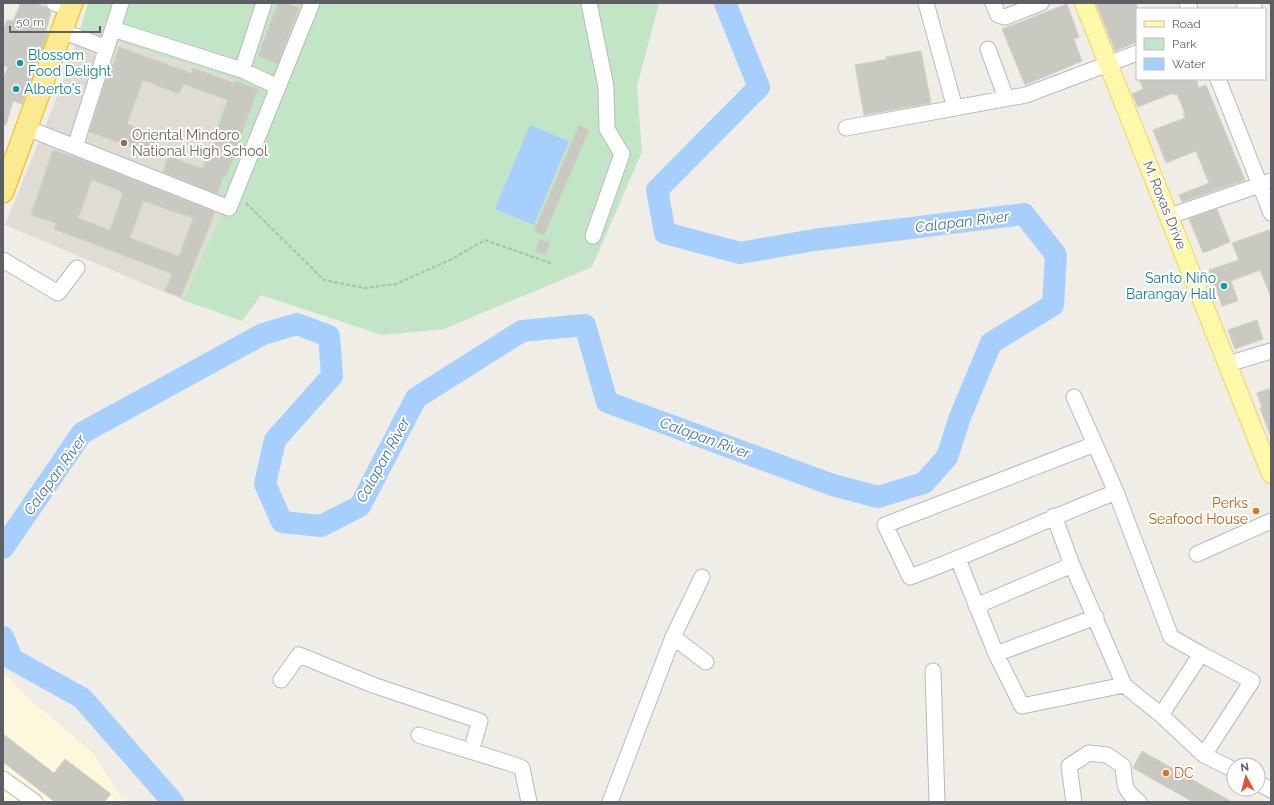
<svg xmlns="http://www.w3.org/2000/svg" width="1274" height="805" viewBox="0 0 1274 805" font-family="Raleway,sans-serif">
	<rect width="100%" height="100%" fill="#efede5"/>
	<path fill="#fdf8db" d="M3,672L33,702L93,753L124,802H3Z"/>
	<path fill="#dfddd3" d="M80,30L234,79L189,195L224,207L183,300L5,225L59,92Z"/>
	<path fill="#c2e6c5" d="M88,3H659L637,86L642,152L592,267L444,329L382,335L261,295L242,321L183,300L224,207L189,195L234,79L80,30Z"/>
	<path fill="#a6cffe" d="M530,125L569,141L534,225L495,209Z"/>
	<g fill="none" stroke-linecap="round" stroke-linejoin="round">
		<path stroke="#a6cffe" stroke-width="22" d="M3,548L82,433L263,334L297,324L329,336L332,376L275,440L265,484L282,522L321,526L360,506L416,398L522,331L585,325L607,402L833,485L878,497L924,483L947,457L960,417L991,343L1053,305L1056,255L1024,214L814,240L740,253L665,233L657,190L759,87L725,3
			M3,637L12,659L82,698L173,802"/>
	</g>
	<path fill="#cac9c1" stroke="#d3d0c3" fill-rule="evenodd" d="M21,3H35L46,7L51,12L45,33L48,34L22,104L13,101L6,125L3,124V79L8,67L3,66V31L7,20L13,21Z
		M278,3H285L299,8L278,64L258,56Z
		M1096,3H1137V42L1115,51Z
		M1067,4L1079,37L1074,39L1082,61L1025,85L1002,29Z
		M119,47L191,73L193,68L234,83L235,81L258,89L226,177L224,176L217,194L163,172L168,156L203,169L228,100L183,84L179,94L143,80L127,124L158,135L151,154L89,132L111,64L113,65Z
		M921,51L931,103L864,115L855,65L887,59L886,57Z
		M1139,79H1196L1199,88L1206,85L1245,180L1182,202L1179,195L1209,183L1196,151L1166,163L1153,130L1185,118L1183,114H1185L1177,94L1173,95V93L1138,107L1132,94L1143,89Z
		M579,125L589,130L544,235L534,231Z
		M53,150L79,158L215,212L181,297L165,291L172,274L54,229L56,223L31,215ZM92,180L121,191V193H123L110,230L78,218ZM143,201L193,218L179,256L130,238Z
		M1217,209L1230,242L1203,253L1189,219Z
		M1269,230L1271,235V297L1260,270L1231,281L1238,301L1222,306L1209,270L1239,260L1232,243Z
		M540,239L550,243L545,255L535,251Z
		M1257,320L1263,339L1235,349L1228,330Z
		M1271,388V435H1270L1260,408L1262,407L1257,393Z
		M3,734L54,773L65,759L111,794L104,802H55L3,762Z
		M1142,751L1232,802H1193L1133,768Z"/>
	<g fill="none" stroke-linecap="round" stroke-linejoin="round">
		<g stroke="#b7babe" stroke-width="17">
			<path id="minor" d="M54,3L69,9
				M589,3L606,87L607,129L622,154L593,236
				M926,3L955,108
				M993,3L998,15L1005,17L1041,3
				M1187,3L1190,9
				M1244,9L1254,5L1253,3
				M113,29L242,70L278,87
				M62,31L107,48
				M988,49L1006,98
				M242,70L264,3
				M1218,79L1271,213
				M27,128L229,208L312,3
				M846,128L1026,95L1137,53
				M75,147L121,3
				M1170,216L1271,181
				M3,260L58,293L77,268
				M1228,364L1271,351
				M1074,397L1095,444
				M1116,492C1047,519 980,551 910,577L885,525L1095,444L1116,492L1171,637L1201,654
				M1197,554L1271,521
				M958,559L996,654L1022,706L1124,685L1161,715
				M1072,565L1124,685
				M976,606L1072,565L1054,516
				M673,637L706,662
				M996,654L1096,617
				M933,671L937,802
				M281,680L299,655L373,685L480,721L471,751
				M419,735L515,765L522,768L529,802
				M1204,755L1161,715L1201,654L1252,681L1204,755L1234,770
				M3,779L35,802
				M1258,783L1271,790
				M610,802L673,637L702,577
				M1074,802L1069,766L1089,753L1107,755L1123,766C1125,786 1123,789 1139,802"/>
		</g>
		<g stroke="#f0d45d" stroke-width="20">
			<path id="major" d="M1084,3L1271,474"/>
		</g>
		<g stroke="#f0bc03" stroke-width="23">
			<path id="highway" d="M3,192L72,3"/>
		</g>
		<path stroke="#9bc7ac" stroke-width="2" stroke-dasharray="4 2" stroke-linecap="butt" d="M246,203L324,280L365,288L396,284L450,260L485,240L553,264"/>
		<use href="#minor" stroke="#fff" stroke-width="15"/>
		<use href="#major" stroke="#fef8ab" stroke-width="18"/>
		<use href="#highway" stroke="#fbea8f" stroke-width="21"/>
	</g>
	<g fill="#0f9aa8" stroke="#fff" stroke-width="1.5">
		<circle cx="20" cy="63" r="4"/>
		<circle cx="16" cy="89" r="4"/>
		<circle cx="1224" cy="286" r="4"/>
	</g>
	<circle fill="#8d6e63" stroke="#fff" stroke-width="1.5" cx="124" cy="143" r="4"/>
	<g fill="#e8710a" stroke="#fff" stroke-width="1.5">
		<circle cx="1256" cy="511" r="4"/>
		<circle cx="1166" cy="773" r="4"/>
	</g>
	<g text-anchor="middle" stroke-width="4" stroke-linejoin="round" paint-order="stroke">
		<g font-size="14" fill="#0d838f" stroke="#fff" text-anchor="start">
			<text x="28" y="60">Blossom<tspan x="28" dy="16">Food Delight</tspan></text>
			<text x="24" y="94">Alberto's</text>
			<text x="1216" y="283" text-anchor="end">Santo Niño<tspan x="1216" dy="16">Barangay Hall</tspan></text>
		</g>
		<g font-size="14" fill="#785e54" stroke="#fff" text-anchor="start">
			<text x="132" y="140">Oriental Mindoro<tspan x="132" dy="16">National High School</tspan></text>
		</g>
		<g font-size="14" fill="#5c6065" stroke="#fff">
			<text transform="translate(1165 205) rotate(68)" y="5">M. Roxas Drive</text>
		</g>
		<g font-size="14" fill="#c56008" stroke="#fff" text-anchor="end">
			<text x="1248" y="508">Perks<tspan x="1248" dy="16">Seafood House</tspan></text>
			<text x="1174" y="778" text-anchor="start">DC</text>
		</g>
		<g font-size="15" font-style="italic" fill="#4473b9" stroke="#fff">
			<text transform="translate(962 222) rotate(-7)" y="5">Calapan River</text>
			<text transform="translate(705 438) rotate(20)" y="5">Calapan River</text>
			<text transform="translate(383 460) rotate(-61)" y="5">Calapan River</text>
			<text transform="translate(55 475) rotate(-54)" y="5">Calapan River</text>
		</g>
	</g>
	<rect width="1274" height="805" fill="none" stroke="#5c6065" stroke-width="8"/>
	<rect x="1136" y="8" width="130" height="72" fill="#ffffff" stroke="#bebfc1"/>
	<rect x="1144" y="21" width="20" height="6" fill="#fef8ab" stroke="#bebfc1"/>
	<text x="1172" y="28" font-size="12" fill="#5c6065">Road</text>
	<rect x="1144" y="38" width="20" height="12" fill="#c2e6c5" stroke="#bebfc1"/>
	<text x="1172" y="48" font-size="12" fill="#5c6065">Park</text>
	<rect x="1144" y="58" width="20" height="12" fill="#a6cffe" stroke="#bebfc1"/>
	<text x="1172" y="68" font-size="12" fill="#5c6065">Water</text>
	<g transform="translate(1246 777) rotate(353)"><circle r="19" fill="#ffffff" stroke="#bebfc1"/>
	<path d="M0-3L7 15L0 10L-7 15Z" fill="#e75132"/>
	<text y="-6" font-size="11" font-weight="bold" text-anchor="middle" fill="#5c6065">N</text>
	</g>
	<path d="M10 26v6h90v-6" fill="none" stroke="#5c6065" stroke-width="2"/>
	<text x="16" y="26" font-size="12" fill="#5c6065" stroke="#ffffff" stroke-width="3" paint-order="stroke">50 m</text>
</svg>
